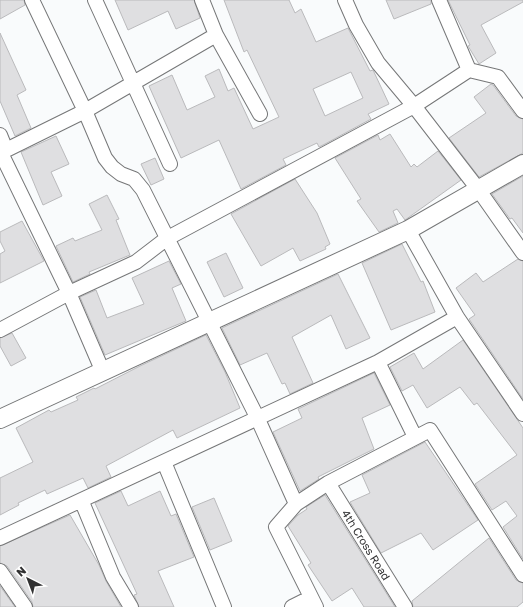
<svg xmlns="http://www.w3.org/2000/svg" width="523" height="607" viewBox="0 0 523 607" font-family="'Golos Text',sans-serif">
	<rect width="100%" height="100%" fill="#f9fbfc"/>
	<path fill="#dfdfe1" stroke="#bababc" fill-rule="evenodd" d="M0,0H24L25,5L0,19Z
		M115,0H194L200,18L176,29L168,11L128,30Z
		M224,0H289L295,13L301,9L316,42L348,28L370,71L373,70L389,104L368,114L371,119L325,144L319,147L317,143L283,159L286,165L241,189L219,140L181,158L149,86L172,75L187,110L215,97L205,76L219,69L228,91L234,88L253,129L279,117L247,50L244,52ZM351,72L363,98L325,116L313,89Z
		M386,0H431V4L394,19Z
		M448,0H523V2L481,25L496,53L479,64L468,46L470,45Z
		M0,33L26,90L17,95L31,128L15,136L0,101Z
		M491,84L493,85L516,116L523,119V153L479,177L449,138L486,113L474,97Z
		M390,134L411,167L414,164L417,167L438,151L461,180L405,220L397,209L393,211L398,223L379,232L357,201L361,199L335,158L378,135L380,140Z
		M56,136L69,164L51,172L62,196L43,205L21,152Z
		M155,158L164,179L151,185L141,164Z
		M523,176V233L512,218L510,219L492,194Z
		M295,179L317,213L330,244L325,247L326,249L300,261L293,248L261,266L231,214Z
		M107,195L119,219L116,220L130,255L89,272L90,274L73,282L56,246L73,238L75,241L102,230L89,204Z
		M22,221L44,261L0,283V254L5,251L0,241V232Z
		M402,244L421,282L423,281L435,312L391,330L362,263Z
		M226,253L243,288L224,297L207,262Z
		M518,259L523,261V399L469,319L475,315L456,288L476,273L483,282Z
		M169,261L181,284L172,288L186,321L105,355L80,297L96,290L107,318L144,304L132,278Z
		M338,274L370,338L346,349L331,315L292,337L313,383L290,394L285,383L282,384L267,353L240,365L222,328Z
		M12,333L26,358L11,366L0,346V338Z
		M206,335L225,372L240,408L177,438L173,430L106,466L111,477L88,488L83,478L47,494L45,490L18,503L19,505L0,515V478L33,462L16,428L49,410L51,412L78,400L76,397L94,388L95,389L140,366Z
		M463,340L523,428V559L503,527L517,516L506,501L492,510L475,484L517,455L477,403L474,405L460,387L427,408L413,385L402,391L390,367L414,353L423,369Z
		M374,373L390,405L362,418L374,449L318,477L319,479L300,491L273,432L302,418L298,409Z
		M425,442L478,520L433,550L421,533L381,553L350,502L370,493L362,475Z
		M121,491L128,506L160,491L171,516L176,514L194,557L158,571L174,607H139L134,595L137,594L95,503Z
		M325,495L395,607H364L352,588L332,601L308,565L311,563L288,526L298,515L307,509L306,507Z
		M214,498L232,541L210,550L192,507Z
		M70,515L99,565L106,581L121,607H33L32,602L7,566L0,563V546Z
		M489,538L516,580L523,583V602L517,607H413L412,601Z
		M0,586L15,607H0Z"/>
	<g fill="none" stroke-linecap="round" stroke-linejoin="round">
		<g stroke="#767778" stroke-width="16">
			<path id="minor" d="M32,0L85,111L105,158L112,167L121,174L134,179L143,190L257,417L296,504
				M95,0L170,164
				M202,0L216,35
				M345,0L356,25L378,63L414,106L478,189L523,253
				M439,0L469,70
				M0,135L6,150
				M0,153L85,111L216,35L260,114
				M1,153L69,293L103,372
				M408,230L457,317L523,414
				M0,330L69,293L136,262L166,239L414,106L469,70L498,77L523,111
				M378,362L415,437
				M164,462L224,607
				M328,483L405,607
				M82,502L113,577L131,607
				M0,538L378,362L457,317
				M0,571L25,607
				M292,607L310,598
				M316,607L276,527L296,504L328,483L430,430L523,575"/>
		</g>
		<g stroke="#767778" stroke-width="20">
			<path id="tertiary" d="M0,419L408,230L523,164"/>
		</g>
		<use href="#minor" stroke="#fff" stroke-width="14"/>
		<use href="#tertiary" stroke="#fff" stroke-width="18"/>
	</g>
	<g text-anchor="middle" stroke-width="3" stroke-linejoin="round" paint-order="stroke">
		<g font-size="11" fill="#313132" stroke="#fff">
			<text transform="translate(366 545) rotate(58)" y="4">4th Cross Road</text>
		</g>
	</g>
	<g transform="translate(28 579) rotate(318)" stroke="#ffffff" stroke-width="3" paint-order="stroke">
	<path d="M0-3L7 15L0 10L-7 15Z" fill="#313132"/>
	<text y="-6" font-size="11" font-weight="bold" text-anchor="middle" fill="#313132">N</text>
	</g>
</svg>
